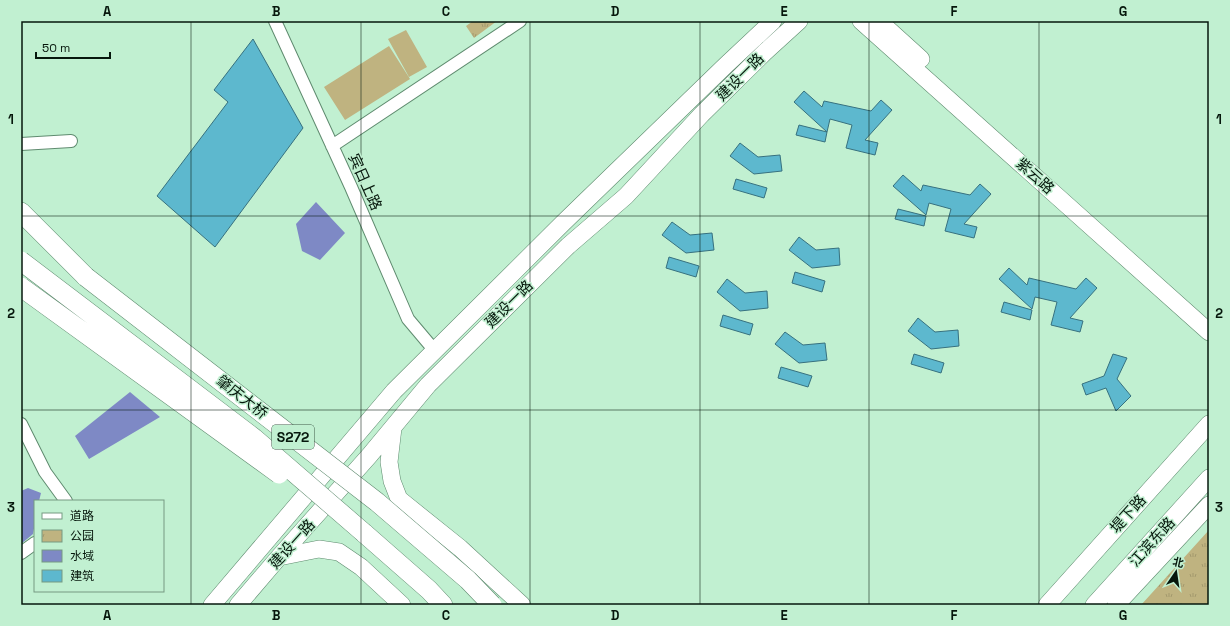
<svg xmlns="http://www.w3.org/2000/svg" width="1230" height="626" viewBox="0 0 1230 626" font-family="'Space Grotesk','Noto Sans SC',sans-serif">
	<defs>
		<pattern id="park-tufts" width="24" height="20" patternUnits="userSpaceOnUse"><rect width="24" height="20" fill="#bfb380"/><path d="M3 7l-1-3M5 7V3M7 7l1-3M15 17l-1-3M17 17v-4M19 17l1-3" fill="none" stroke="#a3996d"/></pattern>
	</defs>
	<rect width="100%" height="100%" fill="#c1f0d1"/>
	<path fill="url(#park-tufts)" d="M473,21H497L474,38L466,26Z
		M1209,530V605H1141Z"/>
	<path fill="#bfb380" d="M406,30L427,67L409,77L388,39Z
		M389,46L410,79L345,120L324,87Z"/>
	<path fill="#7e89c5" d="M316,202L345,233L320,260L302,251L296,224Z
		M130,392L160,417L89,459L75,436Z
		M28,488L41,493L39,501H35V523L33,534L21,544V491Z"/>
	<path fill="#5db8ce" stroke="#37717f" d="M253,39L303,128L215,247L157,196L228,102L214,90Z
		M804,91L822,107L824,101L871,111L881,100L892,110L865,140L878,143L875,155L846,148L852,125L830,119L827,132L794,102Z
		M799,125L827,132L825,142L796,135Z
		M740,143L758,157L780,155L782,171L754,174L730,156Z
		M903,175L921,191L923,185L970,195L980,184L991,194L964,224L977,227L974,238L945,231L951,209L929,203L926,215L893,186Z
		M736,179L767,188L764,198L733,189Z
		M898,209L926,216L924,226L895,219Z
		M672,222L690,235L712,233L714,250L686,253L662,235Z
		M799,237L816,250L839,248L840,265L812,268L789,250Z
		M669,257L699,266L696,277L666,268Z
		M1009,268L1027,285L1029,278L1076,289L1086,278L1097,288L1070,318L1083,321L1080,332L1051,325L1057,302L1035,297L1032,309L999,279Z
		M795,272L825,281L822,292L792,283Z
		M727,279L745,293L767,291L768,308L740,311L717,292Z
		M1004,302L1032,310L1030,320L1001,312Z
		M723,315L753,324L750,335L720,326Z
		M918,318L935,332L958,330L959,346L931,349L908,331Z
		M785,332L803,345L825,343L827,360L799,363L775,344Z
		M914,354L944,363L941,373L911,364Z
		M1113,354L1127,358L1117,379L1131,396L1116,411L1106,388L1086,395L1082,384L1104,376Z
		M781,367L812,376L808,387L778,378Z"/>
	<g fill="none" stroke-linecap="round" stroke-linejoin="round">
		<g stroke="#5f8b6f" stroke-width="14">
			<path id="street" d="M275,21L351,187L408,319L435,351
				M21,144L71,141
				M332,146L520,21
				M21,424L45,472L66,501
				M21,553L35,543"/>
		</g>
		<g stroke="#5f8b6f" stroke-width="18">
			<path id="secondary" d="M861,21L1209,332
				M879,21L921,59
				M393,428L389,462L392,481L399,499L460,548L522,605
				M279,557L319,549L339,552L361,567L402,605
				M212,605L394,391L564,222L726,65L773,21
				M238,605L279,557L369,456L428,385L568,246L626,196L702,114L765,52L799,21
				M1047,605L1209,424
				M1094,605L1209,478
				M1116,605L1209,505"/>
		</g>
		<g stroke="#5f8b6f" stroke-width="20">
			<path id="primary" d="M21,212L86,277
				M364,533L429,590L443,605"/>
		</g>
		<use href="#street" stroke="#fff" stroke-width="12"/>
		<use href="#secondary" stroke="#fff" stroke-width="17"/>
		<use href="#primary" stroke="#fff" stroke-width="19"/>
		<g stroke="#5f8b6f" stroke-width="20" stroke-linecap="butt">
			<path id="primary-bridge" d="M21,261L254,438L364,533
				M86,277L377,502L468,580L492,605
				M21,287L279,474"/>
		</g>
		<use href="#primary-bridge" stroke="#fff" stroke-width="19"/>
	</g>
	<path fill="none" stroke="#06170c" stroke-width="1" stroke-opacity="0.55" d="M191,21V605M361,21V605M530,21V605M700,21V605M869,21V605M1039,21V605M21,216H1209M21,410H1209"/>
	<g text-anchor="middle" stroke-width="3" stroke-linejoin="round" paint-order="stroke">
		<rect fill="#c1f0d1" stroke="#3e5847" stroke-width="1" x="272" y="425" width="42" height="24" rx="3"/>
		<g font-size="14" font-weight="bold" fill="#06170c">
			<text x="293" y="442">S272</text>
		</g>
		<g font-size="15" fill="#06170c" stroke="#c1f0d1">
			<text transform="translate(740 77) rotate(-45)" y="5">建设一路</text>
			<text transform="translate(1035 176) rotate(42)" y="5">紫云路</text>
			<text transform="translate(365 182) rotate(66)" y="5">宾日上路</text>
			<text transform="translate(509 304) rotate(-45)" y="5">建设一路</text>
			<text transform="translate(242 397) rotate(38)" y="5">肇庆大桥</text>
			<text transform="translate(1128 514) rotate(-48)" y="5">堤下路</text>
			<text transform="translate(1152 542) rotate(-48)" y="5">江滨东路</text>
			<text transform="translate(292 544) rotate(-48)" y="5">建设一路</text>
		</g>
	</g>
	<rect width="1230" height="626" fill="none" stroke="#c1f0d1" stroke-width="44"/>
	<rect x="34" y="500" width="130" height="92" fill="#c1f0d1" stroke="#769982"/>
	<rect x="42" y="513" width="20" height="6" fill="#ffffff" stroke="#769982"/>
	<text x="70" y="520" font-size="12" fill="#06170c">道路</text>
	<rect x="42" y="530" width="20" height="12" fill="url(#park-tufts)" stroke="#769982"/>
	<text x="70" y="540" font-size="12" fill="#06170c">公园</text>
	<rect x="42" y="550" width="20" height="12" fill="#7e89c5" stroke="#769982"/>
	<text x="70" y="560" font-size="12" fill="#06170c">水域</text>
	<rect x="42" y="570" width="20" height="12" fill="#5db8ce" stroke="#769982"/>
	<text x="70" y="580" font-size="12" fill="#06170c">建筑</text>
	<g transform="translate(1176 572) rotate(13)" stroke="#c1f0d1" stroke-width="3" paint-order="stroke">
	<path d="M0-3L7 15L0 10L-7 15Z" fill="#06170c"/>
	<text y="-6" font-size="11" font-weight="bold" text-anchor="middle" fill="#06170c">北</text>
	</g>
	<path d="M36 52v6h74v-6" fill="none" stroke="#06170c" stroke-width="2"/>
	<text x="42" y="52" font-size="12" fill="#06170c" stroke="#c1f0d1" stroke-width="3" paint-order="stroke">50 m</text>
	<rect x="22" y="22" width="1186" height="582" fill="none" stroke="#06170c" stroke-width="1.5"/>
	<g font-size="13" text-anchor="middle" font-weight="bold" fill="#06170c">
		<text x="107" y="16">A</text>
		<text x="276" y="16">B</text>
		<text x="446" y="16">C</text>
		<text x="615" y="16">D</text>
		<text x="784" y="16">E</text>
		<text x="954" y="16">F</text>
		<text x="1123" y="16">G</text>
		<text x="11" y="124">1</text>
		<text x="1219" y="124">1</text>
		<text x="11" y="318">2</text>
		<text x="1219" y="318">2</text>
		<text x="11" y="512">3</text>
		<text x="1219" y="512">3</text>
		<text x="107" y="620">A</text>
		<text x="276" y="620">B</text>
		<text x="446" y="620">C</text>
		<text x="615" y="620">D</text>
		<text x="784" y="620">E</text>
		<text x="954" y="620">F</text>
		<text x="1123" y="620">G</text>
	</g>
</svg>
